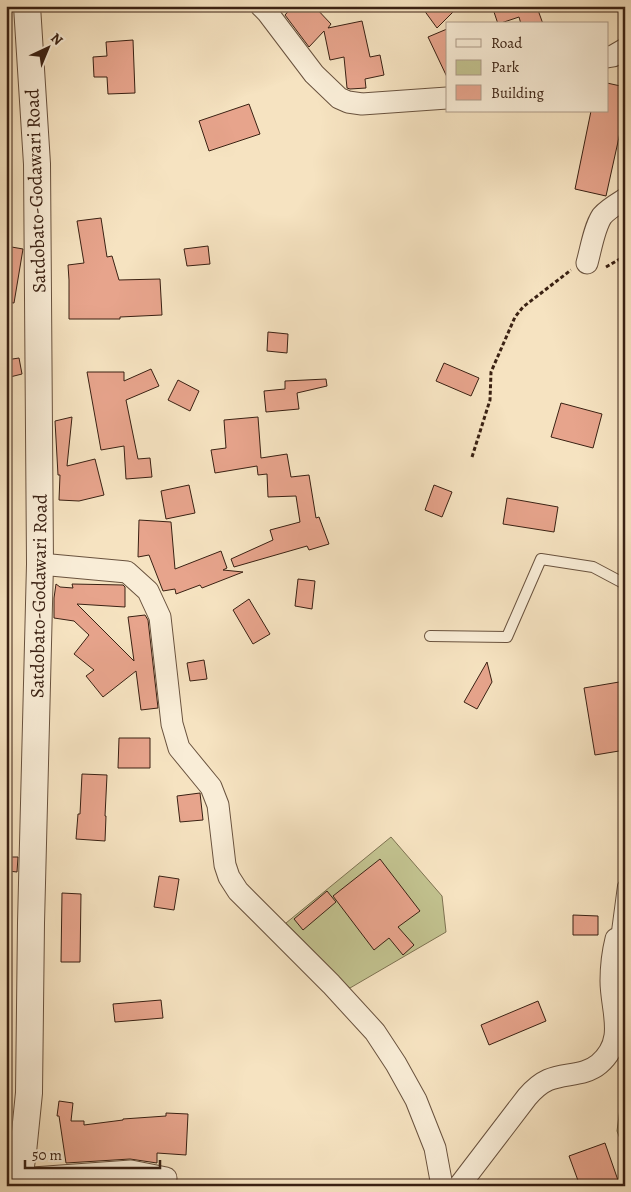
<svg xmlns="http://www.w3.org/2000/svg" width="631" height="1192" viewBox="0 0 631 1192" font-family="Alegreya,serif">
	<rect width="100%" height="100%" fill="#f6e3c1"/>
	<filter id="stains"><feTurbulence type="fractalNoise" baseFrequency=".004" numOctaves="4"/><feColorMatrix values="0 0 0 0 .2 0 0 0 0 .09 0 0 0 0 .02 0 0 0 .5 -.17"/></filter>
	<radialGradient id="worn" r=".72"><stop offset=".6" stop-color="#630" stop-opacity="0"/><stop offset="1" stop-color="#630" stop-opacity=".3"/></radialGradient>
	<path fill="#c2c28f" stroke="#7e7251" d="M391,837L442,896L446,932L350,988L286,923Z
		M625,1070V1152L617,1131Z"/>
	<path fill="#e7a48c" stroke="#3a2113" d="M293,6H314L331,24L328,28L362,21L370,57L380,55L384,75L365,79L366,88L350,89L347,88L344,57L330,60L324,31L309,47L285,15Z
		M421,6H459L437,28Z
		M501,6H543V8L538,10L543,24H521L519,17L498,24L493,9Z
		M447,29V77L428,37Z
		M133,40L135,93L108,94L107,77H94L93,57L107,56L106,42Z
		M607,83L625,87V110L606,196L575,189L591,111H607Z
		M249,104L260,134L209,151L199,121Z
		M101,218L107,257L112,256L119,280L160,279L162,315L120,317V319H69V280L68,265L84,263L77,221Z
		M6,246L23,249L14,303L6,302Z
		M208,246L210,264L187,266L184,249Z
		M268,332L288,334L287,353L267,351Z
		M19,358L22,374L6,378V360Z
		M444,363L479,378L471,396L436,381Z
		M151,369L159,386L126,400L138,459L150,458L152,477L126,479L124,446L101,450L87,372H124V381Z
		M326,379L327,386L297,393L299,409L266,412L264,391L285,389V381Z
		M178,380L199,391L190,411L168,400Z
		M561,403L602,414L593,448L551,437Z
		M72,417L67,466L95,459L104,495L79,501L59,500L60,475H58L55,421Z
		M258,417L261,458L287,454L291,477L309,475L316,518L319,517L329,544L309,550L307,546L234,567L231,559L273,540L270,530L300,522L296,496L268,497L267,474L258,475L257,466L215,473L211,450L226,448L224,420Z
		M189,485L195,513L166,519L161,491Z
		M434,485L452,492L442,517L425,510Z
		M507,498L558,507L554,532L503,524Z
		M139,520L171,522L175,569L221,551L227,568L223,570L243,572L202,588L200,585L176,594L175,589L163,591L149,555L138,557Z
		M298,579L315,581L312,609L295,606Z
		M56,584L60,587L73,588L72,584L123,585L125,587V607L77,604L134,661L128,617L145,615L148,620L158,708L141,710L136,671L103,697L86,676L94,670L74,654L89,635L74,621L54,618V598Z
		M249,599L270,634L253,644L233,610Z
		M204,660L207,679L190,681L187,663Z
		M487,662L492,682L477,709L464,702Z
		M625,681V750L595,755L584,688Z
		M119,738H150V768H118Z
		M82,774L107,775L105,816H106L105,841L76,839L78,814H80Z
		M200,793L203,820L180,822L177,796Z
		M9,857H18L17,872L8,871Z
		M380,859L420,911L398,927L414,945L403,955L389,938L374,950L333,896Z
		M159,876L179,879L174,910L154,907Z
		M327,891L336,902L303,930L294,919Z
		M62,893L81,894L80,962H61Z
		M573,915L598,916V935H573Z
		M161,1000L163,1018L115,1022L113,1004Z
		M538,1001L546,1021L489,1045L481,1025Z
		M59,1101L73,1103L71,1121H84V1125L123,1120V1119L166,1116V1113L188,1114L186,1155L157,1153V1163L130,1159L66,1163L59,1116H57Z
		M605,1143L620,1186H580L569,1156Z"/>
	<g fill="none" stroke-linecap="round" stroke-linejoin="round">
		<g stroke="#69523e" stroke-width="12">
			<path id="service" d="M430,636L507,637L541,559L593,567L625,584
				M616,939L623,886L625,883"/>
		</g>
		<g stroke="#69523e" stroke-width="23">
			<path id="minor" d="M261,6L267,12L314,74L339,98L348,102L362,104L447,98
				M607,57L613,56L625,49
				M587,263C591,249 594,228 602,216C608,209 617,204 625,199
				M40,564L127,572L148,591L160,617L172,724L179,748L211,787L218,805L225,865L229,877L238,891L331,984L375,1032L396,1064L416,1100L435,1148L442,1186
				M19,1179L131,1171L166,1178L165,1186
				M459,1186L527,1097C533,1090 539,1084 548,1080C564,1073 585,1076 599,1064C627,1040 611,1011 611,981C611,967 613,951 616,939L625,937"/>
		</g>
		<g stroke="#69523e" stroke-width="28">
			<path id="tertiary" d="M18,1186L23,1152L29,1093L31,923L40,564L37,164L27,6"/>
		</g>
		<path stroke="#3a2113" stroke-width="3" stroke-dasharray="4 2.5" stroke-linecap="butt" d="M606,267L625,256
			M472,457L490,400L491,372L515,317L523,307L571,270"/>
		<use href="#service" stroke="#f9edd7" stroke-width="10"/>
		<use href="#minor" stroke="#f9edd7" stroke-width="21"/>
		<use href="#tertiary" stroke="#f9edd7" stroke-width="26"/>
	</g>
	<g text-anchor="middle" stroke-width="5" stroke-linejoin="round" paint-order="stroke">
		<g font-size="19" fill="#3a2113" stroke="#f9edd7">
			<text transform="translate(35 191) rotate(-92)" y="7">Satdobato-Godawari Road</text>
			<text transform="translate(38 596) rotate(-89)" y="7">Satdobato-Godawari Road</text>
		</g>
	</g>
	<rect width="631" height="1192" fill="none" stroke="#f6e3c1" stroke-width="25"/>
	<rect x="8" y="8" width="616" height="1177" fill="none" stroke="#3a2113" stroke-width="2.5"/>
	<rect x="12" y="12" width="606" height="1167" fill="none" stroke="#3a2113"/>
	<rect x="446" y="22" width="162" height="90" fill="#f9edd7" stroke="#ad9b89"/>
	<rect x="456" y="39" width="25" height="8" fill="#f9edd7" stroke="#ad9b89"/>
	<text x="491" y="48" font-size="15" fill="#3a2113">Road</text>
	<rect x="456" y="60" width="25" height="15" fill="#c2c28f" stroke="#ad9b89"/>
	<text x="491" y="72" font-size="15" fill="#3a2113">Park</text>
	<rect x="456" y="85" width="25" height="15" fill="#e7a48c" stroke="#ad9b89"/>
	<text x="491" y="98" font-size="15" fill="#3a2113">Building</text>
	<g transform="translate(48 48) rotate(44)" stroke="#f9edd7" stroke-width="4" paint-order="stroke">
	<path d="M0-4L9 19L0 12L-9 19Z" fill="#3a2113"/>
	<text y="-8" font-size="14" font-weight="bold" text-anchor="middle" fill="#3a2113">N</text>
	</g>
	<path d="M25 1160v8h135v-8" fill="none" stroke="#3a2113" stroke-width="2.5"/>
	<text x="32" y="1160" font-size="15" fill="#3a2113" stroke="#f9edd7" stroke-width="4" paint-order="stroke">50 m</text>
	<rect width="100%" height="100%" filter="url(#stains)"/>
	<rect width="100%" height="100%" fill="url(#worn)"/>
</svg>
